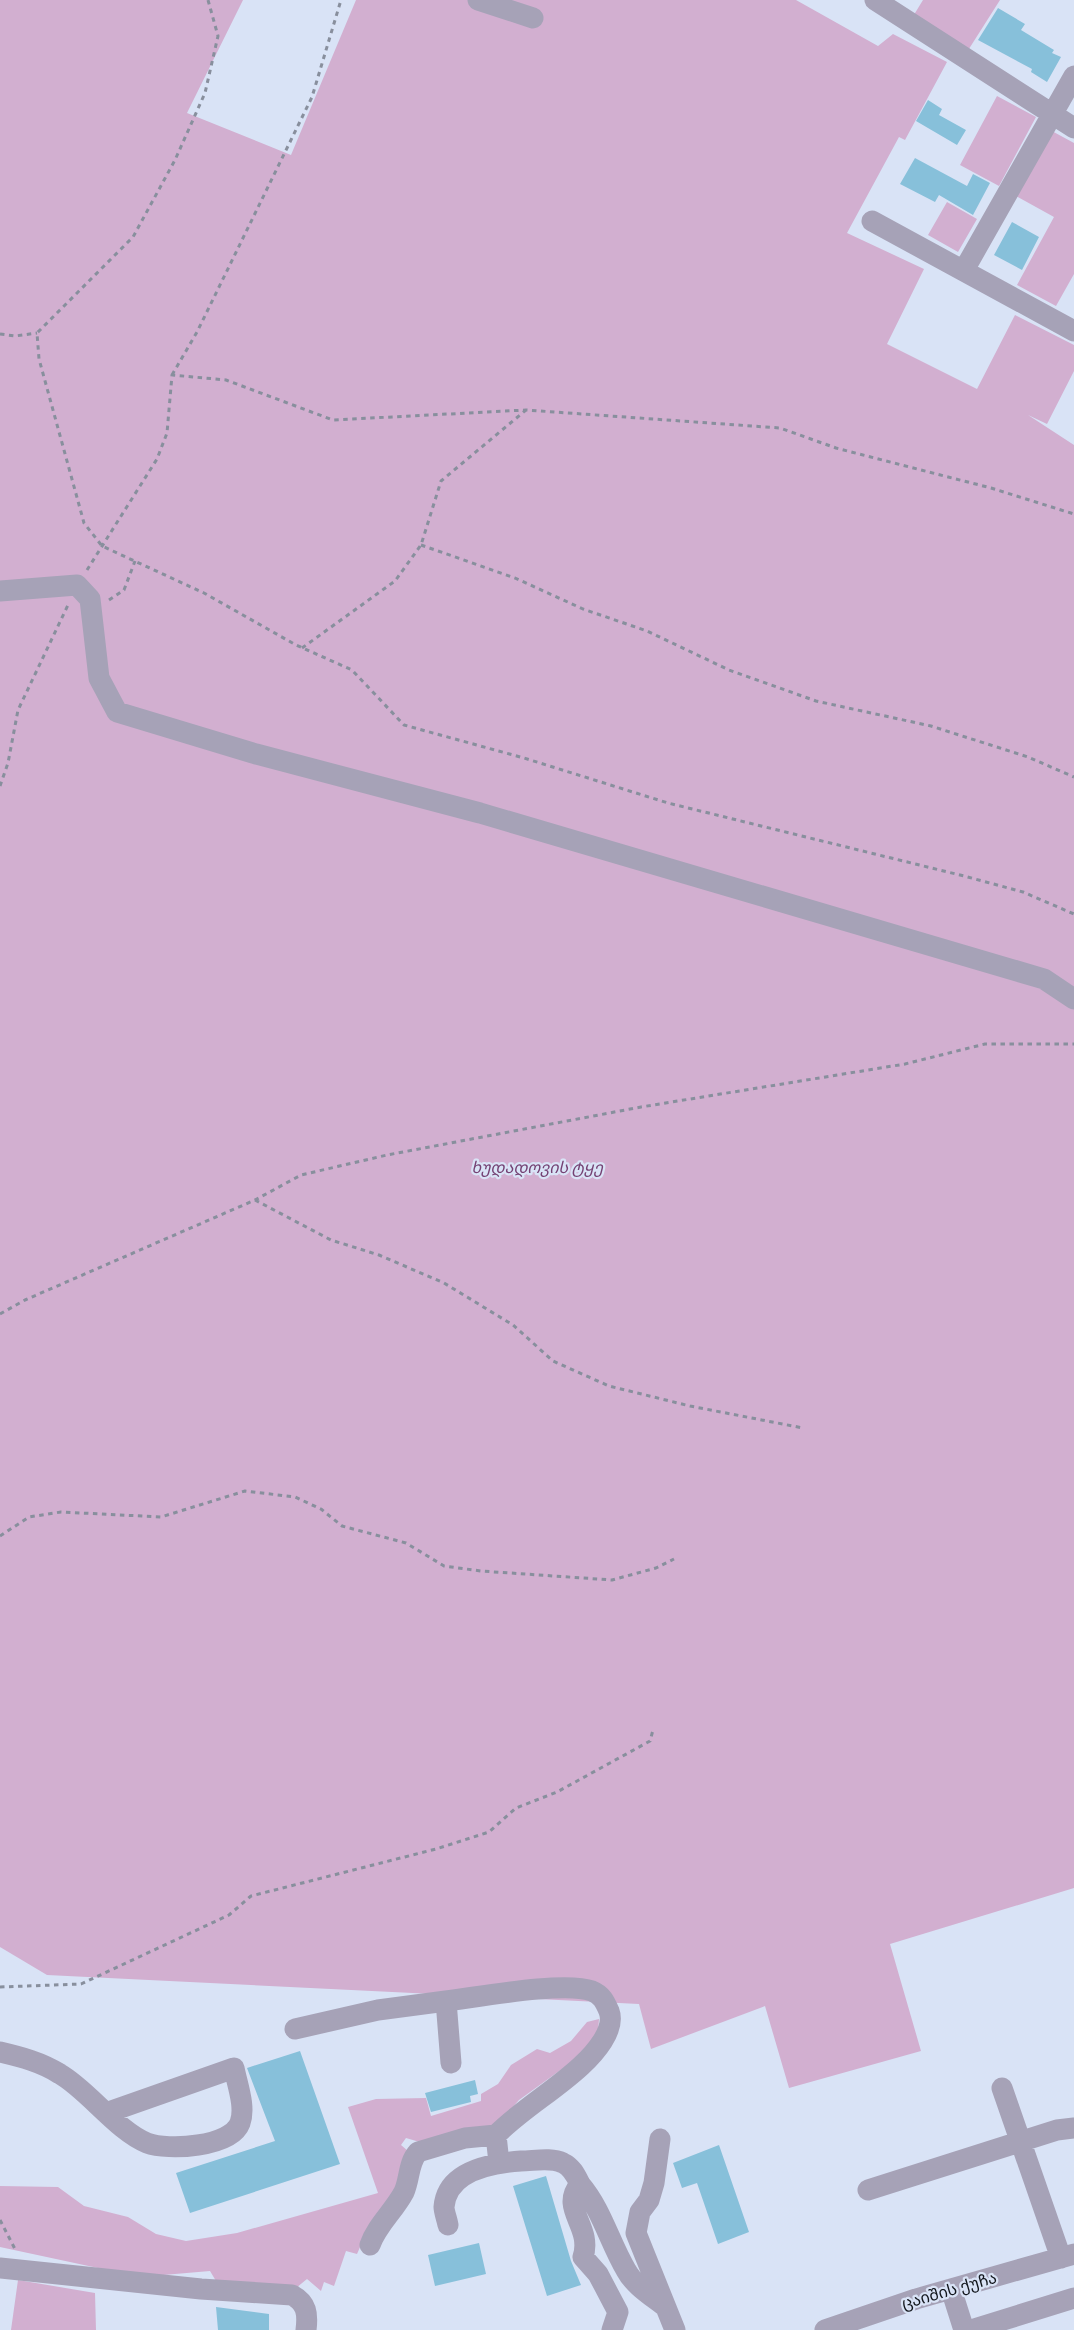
<svg xmlns="http://www.w3.org/2000/svg" width="1074" height="2330" viewBox="0 0 1074 2330" font-family="Merriweather,'Noto Sans Georgian',serif">
	<rect width="100%" height="100%" fill="#d9e3f6"/>
	<path fill="#d2afd0" d="M0,0H243L187,113L291,155L356,0H796L878,46L893,34L947,62L905,140L899,137L847,233L924,269L887,344L977,389L1015,315L1074,345V371L1047,424L1028,415L1074,445V1888L890,1944L921,2051L789,2088L765,2006L651,2049L639,2004L47,1975L0,1947Z
		M923,0H1000L967,52L912,18Z
		M997,96L1036,117L999,186L960,165Z
		M1050,130L1074,143V274L1056,306L1017,285L1054,217L1014,195Z
		M947,202L977,219L958,252L928,235Z
		M599,2019L598,2031L587,2047L573,2061L519,2100L495,2127L423,2143L406,2138L401,2145L408,2151L402,2186L372,2220L357,2254L346,2251L334,2286L324,2282L321,2291L307,2279L296,2288L216,2281L210,2271L140,2277L0,2247V2186L58,2187L84,2206L128,2217L156,2234L186,2241L237,2233L378,2193L348,2107L376,2099L426,2098L431,2116L481,2101V2094L498,2084L511,2065L537,2049L550,2053L571,2041L587,2022Z
		M18,2280L95,2293L96,2330H11Z"/>
	<path fill="#87c0da" d="M998,8L1025,24L1021,30L1054,50L1052,53L1061,57L1047,82L1031,72L1032,69L978,40Z
		M928,100L942,109L939,115L966,130L957,145L916,121Z
		M915,158L967,186L973,174L990,183L973,215L939,195L935,202L900,184Z
		M1012,222L1039,237L1022,270L994,255Z
		M300,2051L340,2164L190,2213L176,2173L275,2141L247,2068Z
		M475,2080L478,2094L470,2096L471,2102L431,2112L425,2093Z
		M719,2145L749,2232L718,2244L697,2183L682,2188L673,2163Z
		M546,2176L571,2261L581,2285L547,2296L513,2186Z
		M479,2243L486,2274L435,2286L428,2255Z
		M216,2307L269,2314V2330H218Z"/>
	<g fill="none" stroke-linecap="round" stroke-linejoin="round">
		<path stroke="#888f9d" stroke-width="3" stroke-dasharray="4.5 4.5" stroke-linecap="butt" d="M208,0L218,36L205,93L175,160L133,237L37,333L39,359L84,523L102,546L204,593L296,645L352,670L404,725L524,758L668,803L964,876L1023,892L1074,914
			M0,334L15,336L37,333
			M172,375L197,332L312,97L341,0
			M421,545L515,578L583,609L647,631L729,670L816,701L931,726L1028,757L1074,777
			M87,570L157,459L167,433L172,375L226,380L333,420L526,410L780,428L836,448L991,488L1074,514
			M109,600L124,590L135,561
			M302,648L395,581L421,545L441,481L526,410
			M0,786L8,763L18,710L68,605
			M255,1200L331,1240L379,1255L444,1283L513,1325L553,1361L609,1386L690,1406L803,1428
			M0,1314L25,1300L255,1200L301,1175L387,1155L641,1107L905,1064L985,1044H1074
			M0,1536L29,1517L61,1512L161,1517L245,1491L295,1497L321,1509L342,1526L406,1543L444,1566L481,1571L612,1580L656,1568L674,1559
			M0,1987L81,1984L229,1915L251,1896L436,1849L489,1832L516,1808L557,1792L650,1741L653,1730
			M0,2220L16,2251"/>
		<path stroke="#a6a2b7" stroke-width="21" d="M478,0L533,18
			M875,0L1074,128
			M872,221L1074,331
			M964,270L1074,76
			M0,591L77,585L90,599L99,678L117,712L256,754L480,813L1044,979L1074,999
			M295,2029L378,2010L446,2001
			M0,2052C21,2057 41,2062 60,2074C88,2090 117,2131 147,2143C168,2151 231,2147 240,2123C246,2107 237,2084 234,2068L106,2113
			M451,2063L446,2001C479,1997 564,1981 592,1991C602,1995 605,2002 609,2011C616,2030 594,2054 581,2066C554,2091 522,2109 496,2135L499,2163
			M1002,2088L1061,2258
			M660,2139L654,2183L649,2200L640,2212L636,2233L675,2330
			M580,2184C602,2210 609,2241 626,2270C634,2285 650,2295 663,2305
			M868,2190L1057,2130L1074,2128
			M448,2225C447,2219 444,2212 444,2207C447,2170 493,2163 521,2161C534,2161 551,2157 563,2163C572,2167 576,2176 580,2184C559,2209 593,2226 583,2257L598,2274L618,2312L612,2330
			M370,2245C377,2225 394,2211 404,2192C410,2179 408,2163 418,2152L465,2138L496,2135
			M0,2268L201,2289L292,2295C307,2303 308,2314 306,2330
			M951,2289L964,2330
			M825,2330L916,2299L1074,2254
			M971,2330L1074,2298"/>
	</g>
	<g text-anchor="middle" stroke-width="4.5" stroke-linejoin="round" paint-order="stroke">
		<g font-size="16" font-style="italic" fill="#744173" stroke="#d9e3f6">
			<text x="537" y="1173">ხუდადოვის ტყე</text>
		</g>
		<g font-size="16" fill="#11151b" stroke="#d9e3f6">
			<text transform="translate(949 2290) rotate(-16)" y="6">ცაიშის ქუჩა</text>
		</g>
	</g>
</svg>
